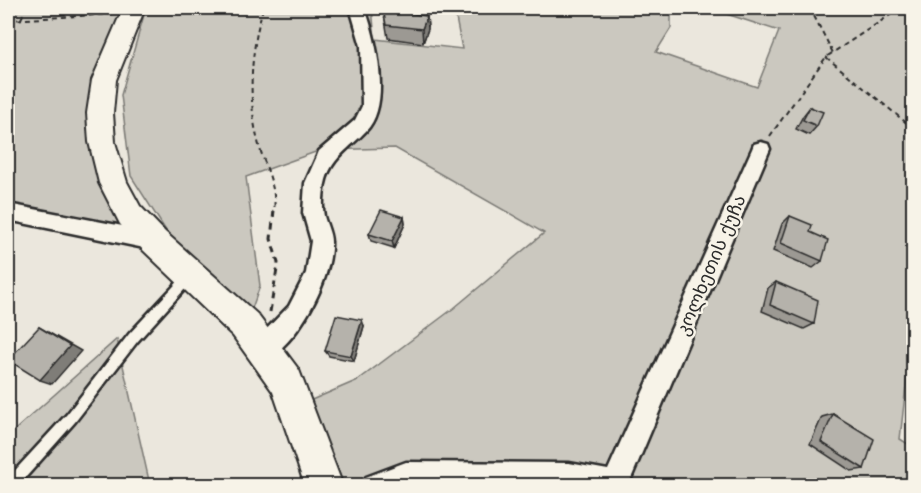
<svg xmlns="http://www.w3.org/2000/svg" width="921" height="493" viewBox="0 0 921 493" font-family="'Playpen Sans','Noto Sans Georgian',sans-serif">
	<rect width="100%" height="100%" fill="#ebe7dd"/>
	<filter id="ink" filterUnits="userSpaceOnUse"><feTurbulence type="fractalNoise" baseFrequency=".0167" numOctaves="2"/><feDisplacementMap in="SourceGraphic" scale="12" xChannelSelector="R" yChannelSelector="G"/><feConvolveMatrix kernelMatrix="1 2 1 2 8 2 1 2 1" color-interpolation-filters="sRGB"/></filter>
	<g filter="url(#ink)">
		<path fill="#cbc8bf" stroke="#7b7a75" stroke-width="1.5" d="M8,8H134L117,46L102,142L154,241L8,212Z
			M146,8H372L375,39L462,49L454,8H671V28L656,52L757,87L779,31L708,8H913L914,314L900,439L913,447V485H340L307,402L358,380L454,308L544,233L395,148L321,150L246,177L260,286L250,314L177,248L131,176L121,95Z
			M117,339L150,485H8V436Z"/>
		<g fill="none" stroke-linecap="round" stroke-linejoin="round">
			<g stroke="#2b2b2b" stroke-width="5">
				<path id="service" d="M191,270L195,272L196,275L195,278L137,342L75,422L18,486H8V478L67,414L129,334L187,272Z"/>
			</g>
			<g stroke="#2b2b2b" stroke-width="5">
				<path id="minor" d="M350,8H365C376,39 392,104 366,131C350,148 330,159 325,184C323,193 322,207 324,216C326,224 331,233 331,242C333,278 297,347 263,360L255,357L251,349L255,341L289,306L306,273L311,241L303,213L305,183L317,156L319,151L355,120L362,106L361,46Z
					M761,142L768,144L770,149L630,481L632,486H362L366,477L406,462L569,463L608,470L752,149L754,144Z
					M8,204L154,232L161,235L164,241L161,247L154,250L8,220Z"/>
			</g>
			<g stroke="#2b2b2b" stroke-width="4">
				<path id="secondary" d="M123,8H145L116,80L113,113L115,142L127,182L140,206L165,232L257,314L299,370L343,486H305L273,392L233,336L143,250L120,224L99,183L89,142L87,113L92,80Z"/>
			</g>
			<path stroke="#2b2b2b" stroke-width="2" stroke-dasharray="5 4" stroke-linecap="butt" d="M263,8C250,53 247,104 260,149C267,170 277,190 274,212
				M810,8L833,53
				M21,19L26,8
				M8,20L113,14
				M914,27V35
				M826,57L914,129
				M770,136L826,57L901,8"/>
			<path stroke="#2b2b2b" stroke-width="3" stroke-dasharray="7 5" stroke-linecap="butt" d="M270,312L278,263L271,239L274,210"/>
			<use href="#service" fill="#f7f3e8" fill-rule="evenodd"/>
			<use href="#minor" fill="#f7f3e8" fill-rule="evenodd"/>
			<use href="#secondary" fill="#f7f3e8" fill-rule="evenodd"/>
		</g>
		<path fill="#9c9993" stroke="#2b2b2b" stroke-width="1.5" d="M383,8L408,13L427,16L428,29L423,43L388,38Z
			M810,107L817,126L809,135L796,129L803,116Z
			M790,216L810,232L822,261L813,268L773,251L782,224Z
			M404,217L405,224L394,248L371,241L369,234Z
			M776,282L814,324L804,329L762,311L768,288Z
			M364,326L354,361L329,356L325,351Z
			M833,414L864,469L851,471L810,444L822,417Z"/>
		<path fill="#7f7d78" stroke="#2b2b2b" stroke-width="1.5" d="M427,16L428,29L423,43L422,29Z
			M404,217L405,224L394,248L392,241Z
			M362,320L364,326L354,361L351,356Z
			M39,327L81,351L52,384L40,380Z"/>
		<path fill="#b5b2ab" stroke="#2b2b2b" stroke-width="1.5" d="M383,8H407L408,13L427,16L422,29L386,25Z
			M810,107L823,112L817,126L803,120Z
			M381,210L404,217L392,241L369,234Z
			M790,216L812,225L810,232L828,240L822,261L781,243Z
			M776,282L818,300L814,324L770,305Z
			M336,315L362,320L351,356L325,351Z
			M39,327L70,346L40,380L8,360Z
			M833,414L874,439L864,469L821,442Z"/>
	</g>
	<g text-anchor="middle" stroke-width="5" stroke-linejoin="round" paint-order="stroke">
		<g font-size="18" fill="#2b2b2b" stroke="#f7f3e8">
			<text transform="translate(711 265) rotate(-67)" y="6">კოლხეთის ქუჩა</text>
		</g>
	</g>
	<rect width="921" height="493" fill="none" stroke="#f7f3e8" stroke-width="30"/>
	<rect x="15" y="15" width="891" height="463" fill="none" stroke="#2b2b2b" stroke-width="2" filter="url(#ink)"/>
</svg>
